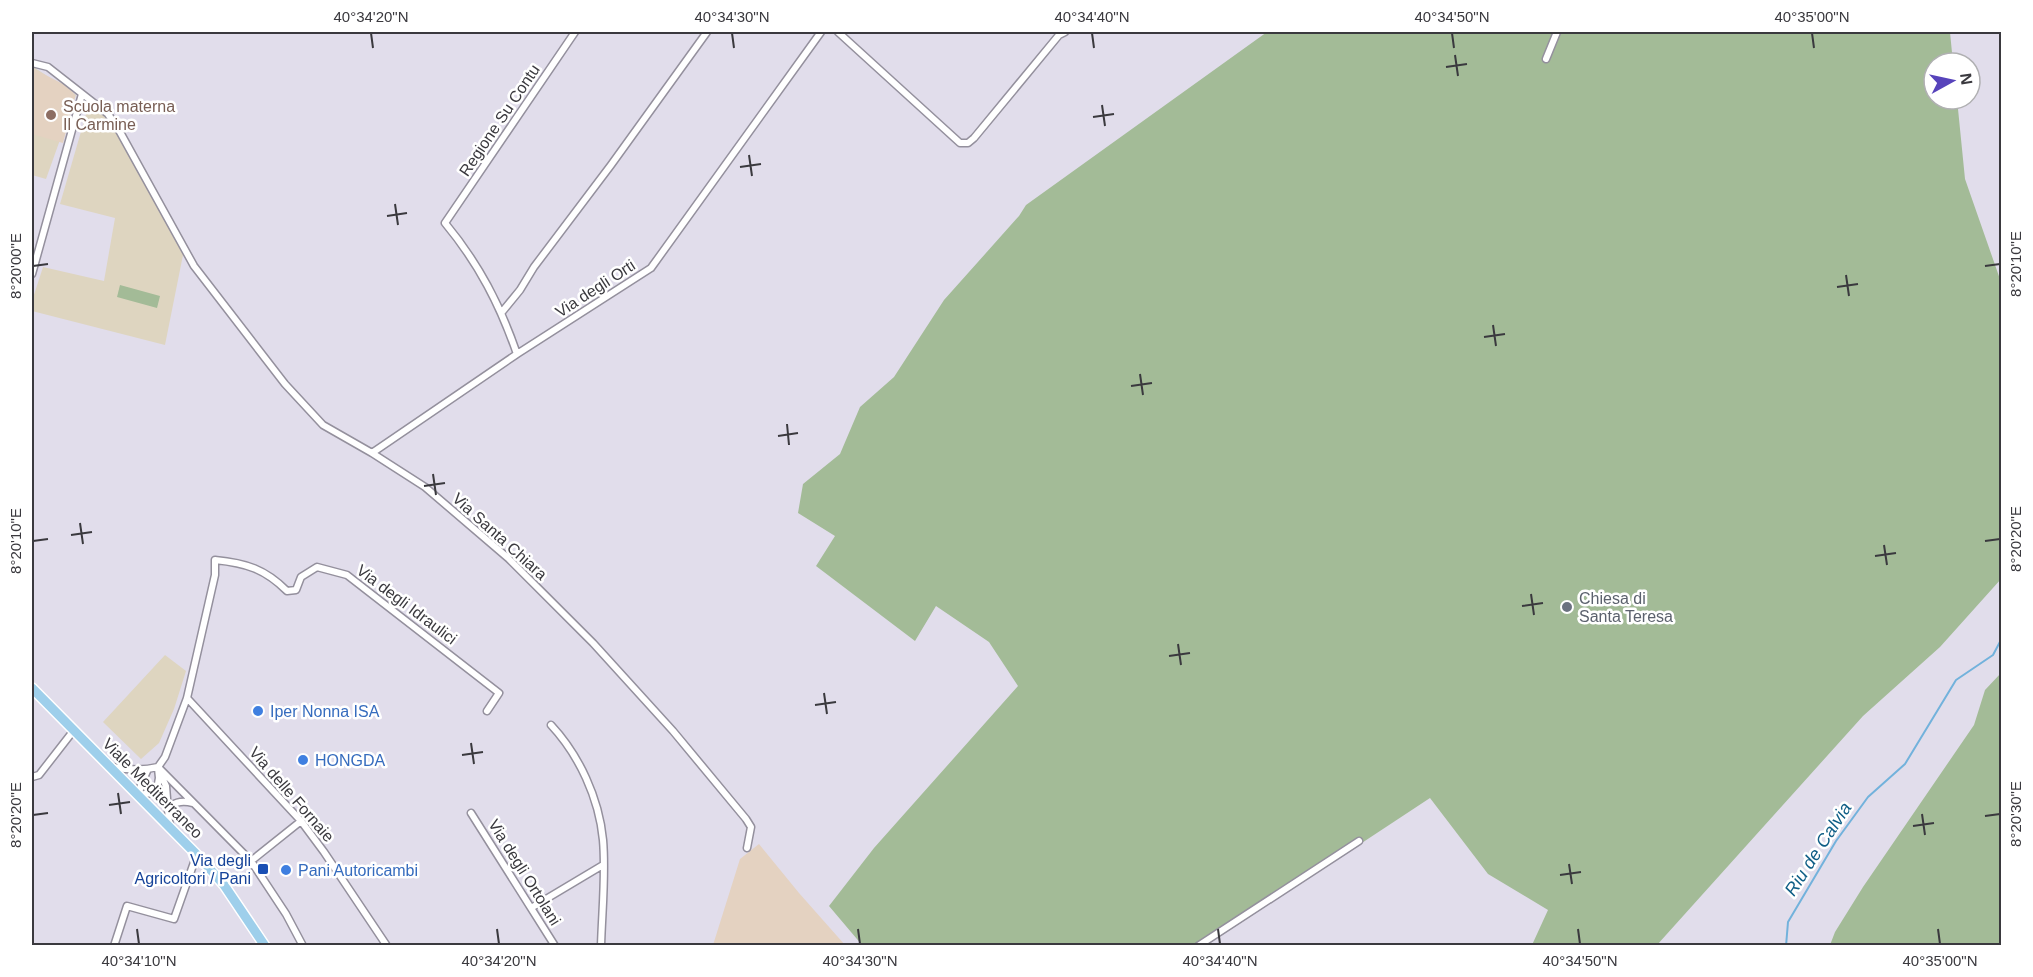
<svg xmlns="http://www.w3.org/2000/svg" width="2033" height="977" viewBox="0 0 2033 977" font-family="Arial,sans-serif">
	<rect width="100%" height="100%" fill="#e1ddeb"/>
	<path fill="#ded5c0" d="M32,66L76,95L46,179L32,175Z
		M89,104L110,120L184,250L165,345L32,311V301L43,267L104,281L115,218L60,204Z
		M165,655L186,671L174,709L159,743L141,759L103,722Z"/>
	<path fill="#e4d2c1" d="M32,68L63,84L73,92L75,96L63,143L32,134Z
		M759,844L799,893L845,945H713L740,859Z"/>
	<path fill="#a3bb97" d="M1267,32H1950L1953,63H1934V99H1957L1965,179L2001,282V579L1940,647L1863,716L1657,945H1532L1548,910L1488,874L1430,798L1207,945H862L829,906L874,848L1018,686L989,642L936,606L915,641L816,566L835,536L798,513L803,484L840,454L860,407L894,377L944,300L1019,216L1026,205Z
		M120,285L160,296L157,308L117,297Z
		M2001,673V945H1830L1835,932L1863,887L1974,725L1985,690Z"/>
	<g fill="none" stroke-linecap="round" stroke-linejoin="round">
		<path stroke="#72b2dc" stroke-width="2" d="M1786,946L1788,922L1836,841L1868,797L1905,764L1956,680L1993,655L2002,638"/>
		<g stroke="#94909d" stroke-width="9">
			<path id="minor" d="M838,32L960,143H968L974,138L1059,35L1065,32
				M1546,59L1557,32
				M32,63L48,67L108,114L120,132L194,266L285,384L323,425L372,453L425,487L508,558L593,643L673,731L746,819L751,827L747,848
				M32,274L82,94
				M502,312L520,290L534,267L611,165L707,32
				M517,354C500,305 479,264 445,223L575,32
				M372,453L517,354L651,268L821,32
				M187,698L301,821L324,852L387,946
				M551,725C579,755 599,798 603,840C606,874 602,911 601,946
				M112,767C128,770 142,771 158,767L165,757L187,698L215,575V560C246,563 265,569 287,591L296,590L301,577L317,567L347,575L499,693L487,711
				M158,767L251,861L286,914L303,946
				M148,769L141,784L139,795L151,793L157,789L159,778L158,768
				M160,773L166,786L168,811
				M32,777L39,775L74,730
				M471,813L555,946
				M170,825C164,806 175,799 193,803
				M251,861L301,821
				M531,908L603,865
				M114,946L127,906L174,919L197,854
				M1198,946L1359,841"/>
		</g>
		<g stroke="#fff" stroke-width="12">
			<path id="primary" d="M32,688L201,859L224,885L265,946"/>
		</g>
		<use href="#minor" stroke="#fff" stroke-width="6"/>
		<use href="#primary" stroke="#9ecfeb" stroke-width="9"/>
	</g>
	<path fill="none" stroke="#3a393e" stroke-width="2" d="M371,33L373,48M732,33L734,48M1092,33L1094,48M1452,33L1454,48M1812,33L1814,48M1455,55L1458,76M1446,67L1467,64M1102,105L1105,126M1093,117L1114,114M749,155L752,176M740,167L761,164M395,204L398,225M387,216L407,213M33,266L48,264M1985,266L2000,264M1846,275L1849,296M1837,287L1858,284M1493,325L1496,346M1484,337L1505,334M1140,374L1143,395M1131,386L1152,383M787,424L789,445M778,436L798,433M433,474L436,495M424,486L445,483M80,523L83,544M71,535L92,532M33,541L48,539M1985,541L2000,539M1884,545L1887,565M1875,556L1896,553M1531,594L1534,615M1522,606L1543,603M1178,644L1181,665M1169,656L1190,653M824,693L827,714M815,705L836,702M471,743L474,764M462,755L483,752M118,793L121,814M109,805L130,802M1922,814L1925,835M33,815L48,813M1985,816L2000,814M1913,826L1934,823M1569,864L1572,884M1560,875L1581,872M137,929L139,944M497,929L499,944M858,929L860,944M1218,929L1220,944M1578,929L1580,944M1938,929L1940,944"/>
	<circle fill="#8d6e63" stroke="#fff" stroke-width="2" cx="51" cy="115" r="6"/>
	<circle fill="#6b7280" stroke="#fff" stroke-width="2" cx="1567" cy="607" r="6"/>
	<g fill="#3f7fe0" stroke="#fff" stroke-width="2">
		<circle cx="258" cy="711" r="6"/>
		<circle cx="303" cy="760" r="6"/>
		<circle cx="286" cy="870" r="6"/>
	</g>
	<rect fill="#1a4fb4" stroke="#fff" stroke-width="2" x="257" y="863" width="12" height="12" rx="3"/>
	<g text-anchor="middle" stroke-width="5" stroke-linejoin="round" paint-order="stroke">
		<g font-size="16" fill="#785e54" stroke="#fff" text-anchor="start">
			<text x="63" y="112">Scuola materna<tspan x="63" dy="18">Il Carmine</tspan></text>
		</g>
		<g font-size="16" fill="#3a393e" stroke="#fff">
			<text transform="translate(499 120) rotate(-56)" y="6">Regione Su Contu</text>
			<text transform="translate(595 288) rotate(-33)" y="6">Via degli Orti</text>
			<text transform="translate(500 536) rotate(42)" y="6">Via Santa Chiara</text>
			<text transform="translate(407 604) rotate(37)" y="6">Via degli Idraulici</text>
			<text transform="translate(153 788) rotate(45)" y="6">Viale Mediterraneo</text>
			<text transform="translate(292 794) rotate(49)" y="6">Via delle Fornaie</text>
			<text transform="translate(525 872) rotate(58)" y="6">Via degli Ortolani</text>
		</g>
		<g font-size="16" fill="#5b616d" stroke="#fff" text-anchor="start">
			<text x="1579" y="604">Chiesa di<tspan x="1579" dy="18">Santa Teresa</tspan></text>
		</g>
		<g font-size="16" fill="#366cbe" stroke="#fff" text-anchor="start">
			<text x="270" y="717">Iper Nonna ISA</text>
			<text x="315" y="766">HONGDA</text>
			<text x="298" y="876">Pani Autoricambi</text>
		</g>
		<g font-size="16" fill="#164399" stroke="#fff" text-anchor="end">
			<text x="251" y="866">Via degli<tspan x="251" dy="18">Agricoltori / Pani</tspan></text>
		</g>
		<g font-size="18" font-style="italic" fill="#0f5e86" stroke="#fff">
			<text transform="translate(1818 849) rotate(-57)" y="6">Riu de Calvia</text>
		</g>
	</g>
	<rect width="2033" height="977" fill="none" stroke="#ffffff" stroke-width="66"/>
	<g transform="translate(1952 81) rotate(82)"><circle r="28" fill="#ffffff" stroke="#b0b0b2" stroke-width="1.5"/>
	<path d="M0-4.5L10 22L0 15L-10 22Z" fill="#5743bb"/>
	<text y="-9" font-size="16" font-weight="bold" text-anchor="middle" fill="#3a393e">N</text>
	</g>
	<rect x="33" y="33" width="1967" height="911" fill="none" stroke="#3a393e" stroke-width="2"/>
	<g font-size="15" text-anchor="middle" fill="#3a393e">
		<text x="371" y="22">40°34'20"N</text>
		<text x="732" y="22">40°34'30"N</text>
		<text x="1092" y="22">40°34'40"N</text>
		<text x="1452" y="22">40°34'50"N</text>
		<text x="1812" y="22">40°35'00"N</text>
		<text transform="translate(2016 264) rotate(-90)" y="5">8°20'10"E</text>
		<text transform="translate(16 266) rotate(-90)" y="5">8°20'00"E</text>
		<text transform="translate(2016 539) rotate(-90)" y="5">8°20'20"E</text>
		<text transform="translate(16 541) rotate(-90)" y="5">8°20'10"E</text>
		<text transform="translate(2016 814) rotate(-90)" y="5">8°20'30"E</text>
		<text transform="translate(16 815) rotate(-90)" y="5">8°20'20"E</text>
		<text x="139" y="966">40°34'10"N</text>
		<text x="499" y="966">40°34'20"N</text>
		<text x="860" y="966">40°34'30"N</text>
		<text x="1220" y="966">40°34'40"N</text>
		<text x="1580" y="966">40°34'50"N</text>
		<text x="1940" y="966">40°35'00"N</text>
	</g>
</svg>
